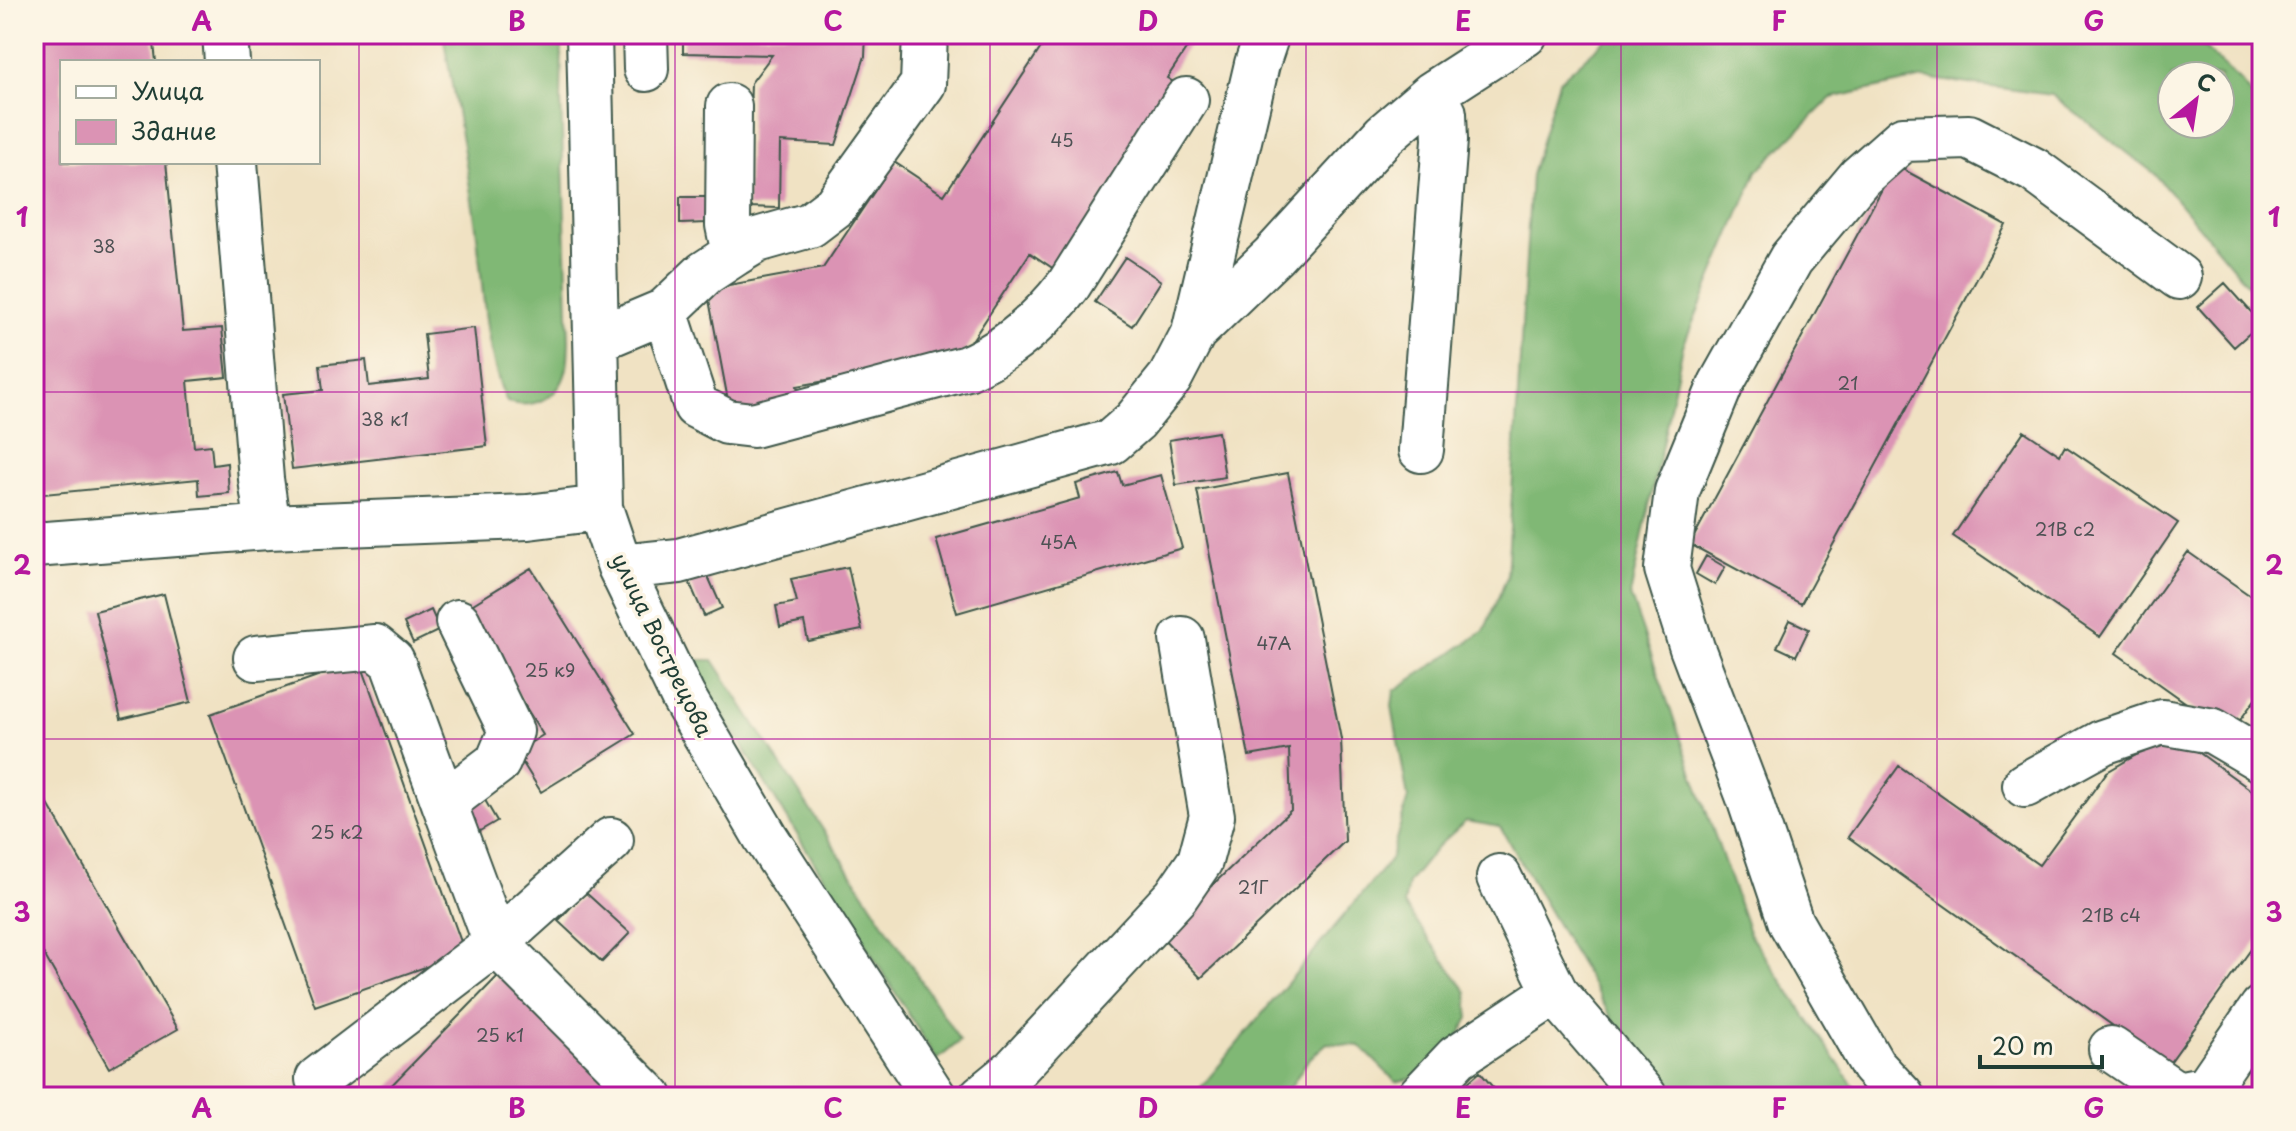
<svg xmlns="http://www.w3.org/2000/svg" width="2296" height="1131" viewBox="0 0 2296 1131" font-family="'Playpen Sans',sans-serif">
	<rect width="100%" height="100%" fill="#fcf5e5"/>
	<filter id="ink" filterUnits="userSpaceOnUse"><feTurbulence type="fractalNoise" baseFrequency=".0125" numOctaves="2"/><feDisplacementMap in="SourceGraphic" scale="16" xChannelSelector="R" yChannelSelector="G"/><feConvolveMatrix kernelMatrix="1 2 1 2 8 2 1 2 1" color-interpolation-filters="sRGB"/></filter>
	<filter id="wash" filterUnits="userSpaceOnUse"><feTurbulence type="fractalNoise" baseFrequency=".006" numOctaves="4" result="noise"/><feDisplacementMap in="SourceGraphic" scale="32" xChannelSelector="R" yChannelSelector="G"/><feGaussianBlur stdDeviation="1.8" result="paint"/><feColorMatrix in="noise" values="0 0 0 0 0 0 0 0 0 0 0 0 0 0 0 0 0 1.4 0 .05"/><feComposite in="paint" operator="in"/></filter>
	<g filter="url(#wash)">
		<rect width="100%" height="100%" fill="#f0e2c3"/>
		<path fill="#80b874" stroke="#507a54" stroke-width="2" fill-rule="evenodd" d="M443,34H562L561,101L569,342C568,352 569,365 565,375C557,400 530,409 507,402C484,352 483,282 476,227C467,163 454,98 443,34Z
			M1612,34H2189L2240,81L2256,101L2262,102V302L2155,174L2052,95L1924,78L1831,98L1757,171L1683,346L1630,595L1750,935L1861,1097H1665L1637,1061L1500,827L1466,821L1438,846L1408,883L1404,905L1467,992L1469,1018L1452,1048L1410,1079L1396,1082L1360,1046L1327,1043L1308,1060L1284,1097H1193L1390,860L1408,798L1392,706L1394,691L1484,631L1507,577L1531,175L1559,81ZM2172,76H2220V124H2172Z
			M689,660H713L960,1041L937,1060Z"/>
		<g id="blocks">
			<path fill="#db93b4" d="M34,34H153L156,62H62V162H166L183,331L222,328L227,377L188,381L194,447L211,445L213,465L227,463L229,493L199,496L198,479L34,495Z
				M683,34H866L865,56L836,145L780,142L779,208L747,207L751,83L772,55L683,53Z
				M1050,34H1172L1189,45L1167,78L1180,86L1057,271L1030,253L961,357L797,386L801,404L731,416L707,289L823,268L894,162L944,195Z
				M1895,165L2006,225L1801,604L1690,544Z
				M680,197H706L707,223L680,224Z
				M1125,257L1161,281L1132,326L1095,302Z
				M2225,283L2261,323L2234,347L2198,307Z
				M474,328L487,446L292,469L283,394L323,390L320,365L366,360L369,386L429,379L424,334Z
				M2024,431L2060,455L2065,446L2178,523L2100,637L1953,536Z
				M1218,432L1225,477L1176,485L1169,440Z
				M1118,472L1122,485L1161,475L1182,548L957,613L936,539L1080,498L1076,484Z
				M1288,473L1341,739L1345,841L1201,978L1160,935L1291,810L1289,749L1249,756L1197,490Z
				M2188,552L2262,604V702L2256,698L2230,734L2116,653Z
				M1706,556L1725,567L1715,585L1696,574Z
				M703,565L722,608L704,616L685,572Z
				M848,567L862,630L808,641L804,622L780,627L776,606L797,602L791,579Z
				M531,568L635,734L541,792L516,752L543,735L465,609Z
				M164,594L191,702L121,719L95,611Z
				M431,610L440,630L413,643L404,623Z
				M1790,620L1809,629L1796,656L1777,647Z
				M360,661L465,953L315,1006L210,714Z
				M2177,741L2194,749L2262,798V934L2168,1065L1848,837L1899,766L2039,865L2107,772L2143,751Z
				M34,780L178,1029L109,1068L34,937Z
				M482,795L497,821L478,832L462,806Z
				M585,892L630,933L602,962L558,921Z
				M499,975L622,1097H380Z
				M1480,1072L1501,1097H1451Z"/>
		</g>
	</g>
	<g filter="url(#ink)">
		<use href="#blocks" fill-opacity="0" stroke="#3e5649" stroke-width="2"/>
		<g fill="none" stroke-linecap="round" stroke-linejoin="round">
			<g stroke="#3e5649" stroke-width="48">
				<path id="minor" d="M225,34L227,62
					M589,34L600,508L620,567L683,697L766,838L934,1097
					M645,34L646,69
					M729,106L728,225L734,254
					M235,162L261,479L268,527
					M665,311L696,406L727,422L753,425L967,368C1008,350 1041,321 1068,286L1186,100
					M1194,332L1257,64L1267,34
					M596,340L665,311L705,273L734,254L757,240L810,225L835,206L923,84L925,34
					M1421,450L1445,140L1444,113L1432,94
					M34,545L268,527L528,517L600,508
					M620,567L679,561L1111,442L1135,421L1170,378L1194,332L1273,256L1384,135L1432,94L1525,34
					M458,622L511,731L498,762L444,803L496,943L650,1097
					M256,658L375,647L392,661L444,803
					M2025,785L2103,742L2162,722L2213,731L2262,760
					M1555,992L1645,1097
					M2111,1049L2177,1094L2207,1088L2262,1008
					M318,1079L496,943L611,840
					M981,1097L1014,1070L1176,896L1200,861L1212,816L1182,639
					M1419,1097L1457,1057L1555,992L1499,877
					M1902,1097L1873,1066L1791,923L1748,795L1692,648L1667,569L1677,491L1721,384L1791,259L1860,177L1903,139L1969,137L2034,170L2179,277"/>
			</g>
			<use href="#minor" stroke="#fff" stroke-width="44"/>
		</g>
	</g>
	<path fill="none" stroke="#b5179e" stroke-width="2" stroke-opacity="0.55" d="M359,34V1097M675,34V1097M990,34V1097M1306,34V1097M1621,34V1097M1937,34V1097M34,392H2262M34,739H2262"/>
	<g text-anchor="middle" stroke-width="7" stroke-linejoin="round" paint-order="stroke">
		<g font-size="18" fill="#4e5254">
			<text x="1062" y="147">45</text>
			<text x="104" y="253">38</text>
			<text x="1848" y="390">21</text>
			<text x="385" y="426">38 к1</text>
			<text x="2065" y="536">21В с2</text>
			<text x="1059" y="549">45А</text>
			<text x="1274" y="650">47А</text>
			<text x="550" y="677">25 к9</text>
			<text x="337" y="839">25 к2</text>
			<text x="1253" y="894">21Г</text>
			<text x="2111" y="922">21В с4</text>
			<text x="500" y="1042">25 к1</text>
		</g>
		<g font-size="22" fill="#1f3d34" stroke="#fcf5e5">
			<text transform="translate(662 645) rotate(64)" y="8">улица Вострецова</text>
		</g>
	</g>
	<rect width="2296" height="1131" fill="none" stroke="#fcf5e5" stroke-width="88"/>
	<rect x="60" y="60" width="260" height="104" fill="#fcf5e5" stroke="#a4ab9e" stroke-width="2"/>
	<rect x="76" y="86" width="40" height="12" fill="#ffffff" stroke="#a4ab9e" stroke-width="2"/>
	<text x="132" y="100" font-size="24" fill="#1f3d34">Улица</text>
	<rect x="76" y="120" width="40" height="24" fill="#db93b4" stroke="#a4ab9e" stroke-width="2"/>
	<text x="132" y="140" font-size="24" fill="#1f3d34">Здание</text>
	<g transform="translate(2196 100) rotate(30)"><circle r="38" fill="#fcf5e5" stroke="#a4ab9e" stroke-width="2"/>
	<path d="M0-6L14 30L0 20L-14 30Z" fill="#b5179e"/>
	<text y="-12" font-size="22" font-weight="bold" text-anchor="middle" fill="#1f3d34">С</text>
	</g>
	<path d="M1980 1055v12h122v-12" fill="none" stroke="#1f3d34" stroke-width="4"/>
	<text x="1992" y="1055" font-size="24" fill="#1f3d34" stroke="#fcf5e5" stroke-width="6" paint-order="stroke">20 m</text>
	<rect x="44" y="44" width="2208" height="1043" fill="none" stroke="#b5179e" stroke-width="3"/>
	<g font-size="26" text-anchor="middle" font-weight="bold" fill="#b5179e">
		<text x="202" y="31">A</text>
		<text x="517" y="31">B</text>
		<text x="833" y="31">C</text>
		<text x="1148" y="31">D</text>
		<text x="1463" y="31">E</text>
		<text x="1779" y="31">F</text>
		<text x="2094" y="31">G</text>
		<text x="22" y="227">1</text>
		<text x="2274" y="227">1</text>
		<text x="22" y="575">2</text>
		<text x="2274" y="575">2</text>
		<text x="22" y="922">3</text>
		<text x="2274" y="922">3</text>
		<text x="202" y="1118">A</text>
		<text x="517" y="1118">B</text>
		<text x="833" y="1118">C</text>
		<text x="1148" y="1118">D</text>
		<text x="1463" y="1118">E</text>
		<text x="1779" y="1118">F</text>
		<text x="2094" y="1118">G</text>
	</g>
</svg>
